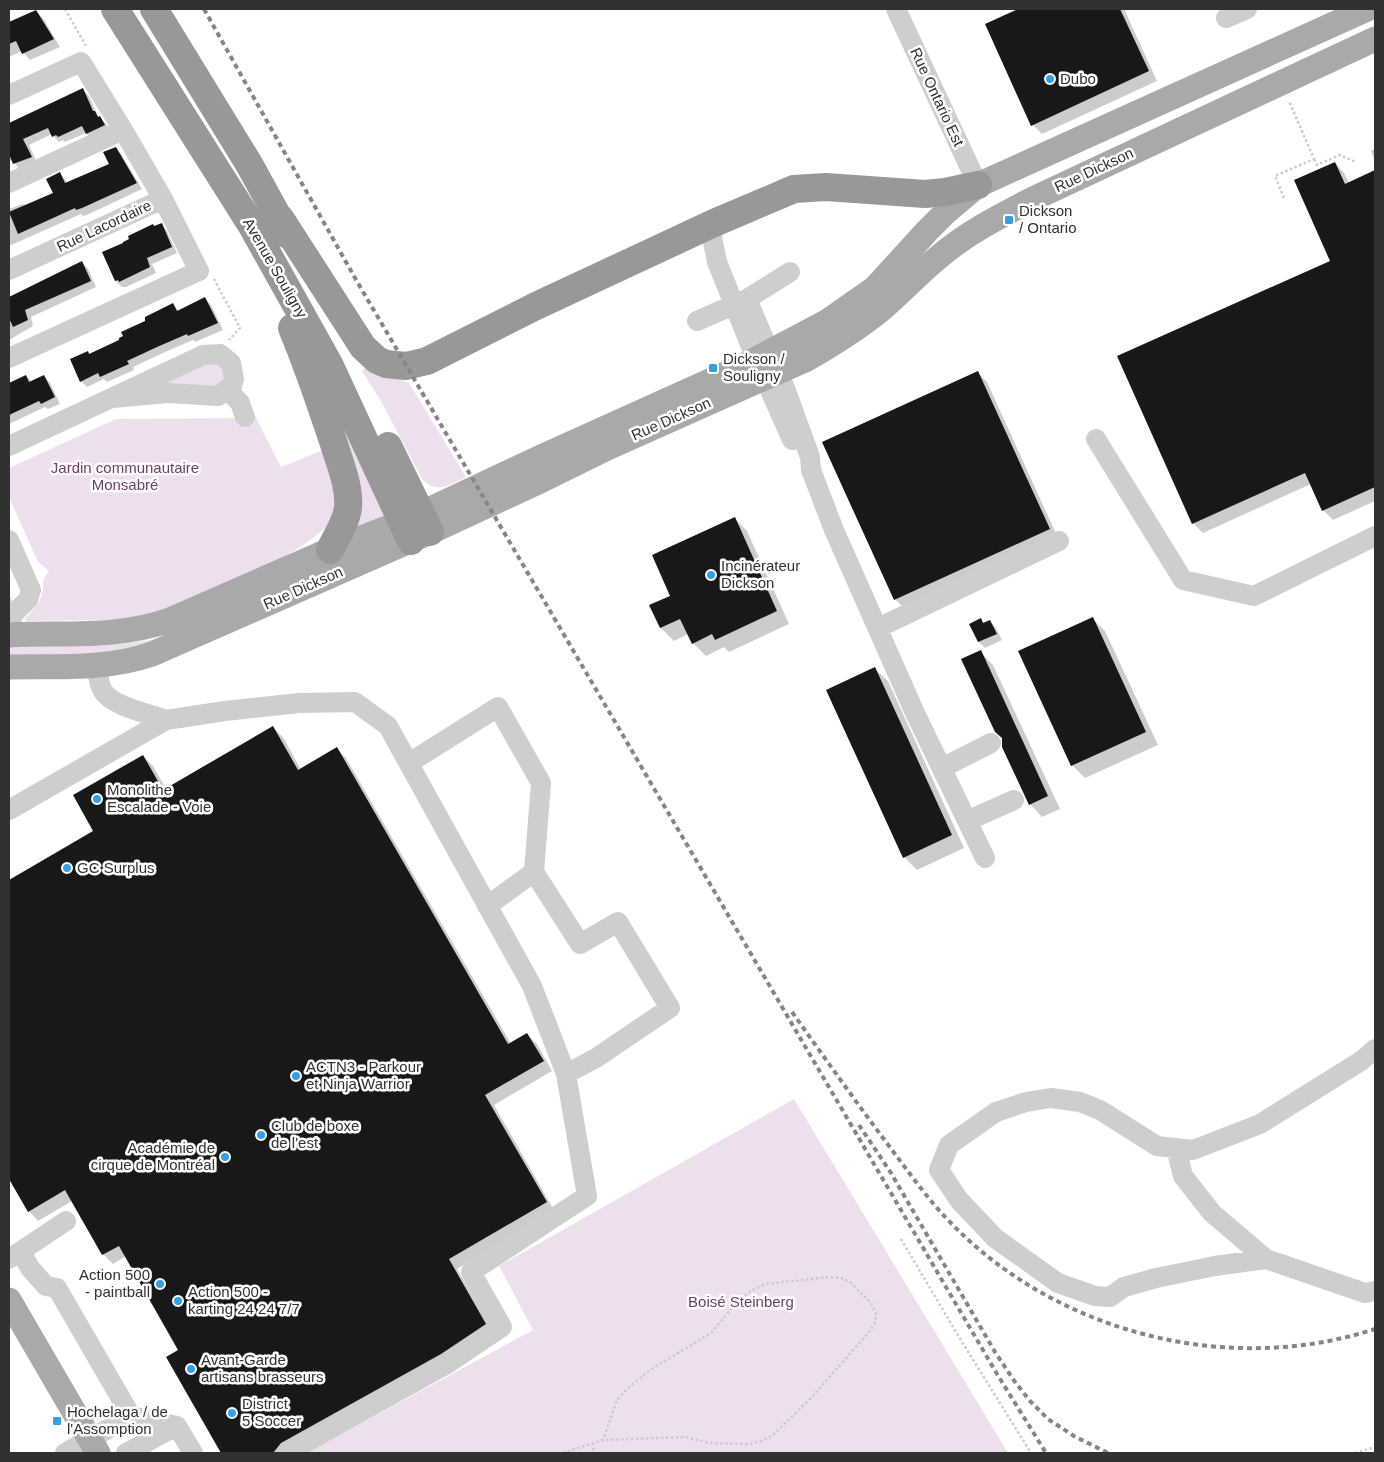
<svg xmlns="http://www.w3.org/2000/svg" width="1384" height="1462" viewBox="0 0 1384 1462" font-family="Arial,sans-serif">
	<rect width="100%" height="100%" fill="#fff"/>
	<path fill="#eddfee" d="M213,363L221,365L227,376L219,387L167,386L166,382L204,365Z
		M367,365L409,383L466,477C450,484 437,495 422,479L382,403L362,371Z
		M335,395L386,515L349,535Z
		M254,414L281,467L328,448L341,495L328,526L302,546L280,559L179,605L150,615L111,620L26,621L25,618C32,612 39,604 42,595C45,584 40,582 49,571L38,562L9,497V468L116,419L243,418Z
		M151,640L152,642C107,659 56,654 9,655V646L123,644Z
		M794,1099L1008,1453H307L533,1330L499,1266Z"/>
	<path fill="#0003" d="M1021,9H1124L1157,81L1042,134L1033,125L986,25Z
		M36,11L43,18L60,47L30,60L22,51L9,57V23Z
		M83,90L89,96L98,116L106,124L111,131L93,140L86,133L65,142L63,140L59,142L52,134L29,145L37,163L20,170L12,160L9,162V124Z
		M115,148L121,154L142,189L89,214L83,216L81,214L9,246V209L23,204L26,206L55,193L60,174L68,183L110,164Z
		M1375,149V161L1371,151Z
		M1335,163L1344,173L1349,183L1375,171V501L1333,520L1323,510L1311,484L1203,533L1193,523L1332,262Z
		M161,225L167,231L177,253L152,264L156,273L126,287H122L116,281L104,253Z
		M82,262L88,269L96,287L31,317L33,326L9,340V298Z
		M205,299L211,305L223,330L195,342L193,340L163,353L133,367L134,370L107,382L104,379L87,387L81,381L88,352L90,355L121,340L173,305L179,311Z
		M977,372L987,382L1058,538L905,609L895,599Z
		M26,376L32,382L44,376L50,383L60,404L48,409L45,407L9,424V381L12,383Z
		M734,518L747,531L789,624L729,652L724,647L706,656L693,643L688,634L674,641L661,628L651,606L672,596Z
		M9,595L12,602L9,603Z
		M1092,618L1105,631L1158,745L1085,778L1072,765Z
		M981,620L985,624L990,621L996,628L1002,640L985,648L979,642Z
		M980,652L993,665L1060,809L1042,817L1030,804Z
		M875,669L888,681L964,848L917,870L904,857Z
		M273,728L283,737L301,770L337,749L346,758L511,1044L527,1034L537,1044L552,1071L494,1105L555,1212L457,1269L495,1333L289,1453H223L168,1357L180,1350L126,1256L113,1264L103,1254L72,1201L38,1221L29,1211L9,1177V881L95,831L143,756L153,766L166,789Z"/>
	<path fill="#181818" d="M1018,9H1120L1149,71L1031,126L985,24Z
		M36,10L54,39L22,54L16,41L9,44V22Z
		M83,88L93,111H95L98,117L100,116L105,125L86,134L82,126L58,137L56,135L52,137L48,128L23,139L32,157L13,164L9,154V123Z
		M116,147L137,183L82,208L76,210L75,208L18,234L9,212L53,193L46,179L60,172L65,183L109,164L103,152Z
		M1335,162L1345,184L1375,170V487L1322,511L1305,473L1192,524L1117,356L1330,261L1294,180Z
		M162,223L172,247L147,258L150,267L119,282L118,280L115,281L102,252L123,243V242L129,239L128,236L153,224L154,226Z
		M82,261L91,281L25,310L28,320L13,327L9,318V297Z
		M205,297L218,323L188,336L187,334L157,347L127,361L129,364L100,377L98,373L80,382L70,359L88,351L89,354L119,340V338L123,336L121,332L145,321V317L173,303L177,311Z
		M978,371L1050,529L894,600L822,442Z
		M26,375L29,382L44,375L55,397L41,404L39,401L9,415V383Z
		M735,517L777,611L715,640L712,634L692,644L680,619L660,628L649,605L670,596L652,555Z
		M1093,617L1146,732L1071,766L1018,651Z
		M981,618L983,623L990,620L997,634L978,642L969,624Z
		M981,650L1048,796L1029,805L1002,747V738L995,732L961,659Z
		M875,667L952,835L903,858L826,690Z
		M273,726L298,770L337,747L508,1044L527,1033L544,1061L485,1095L547,1202L449,1259L486,1324L441,1354L281,1443L273,1453H221L166,1357L178,1350L119,1246L102,1255L65,1190L28,1212L9,1179V880L93,831L73,795L143,755L163,790Z"/>
	<g fill="none" stroke-linecap="round" stroke-linejoin="round">
		<path stroke="#cbcbcb" stroke-width="2.5" stroke-dasharray="2.5 2.5" stroke-linecap="butt" d="M65,9L86,46
			M1314,159L1317,165L1340,155L1356,162
			M1284,198L1275,176L1314,159L1289,101
			M214,279L240,328L229,340
			M901,1239L962,1342L1031,1453
			M593,1443L594,1453
			M563,1453L603,1440L686,1437L709,1443L749,1444L762,1441L773,1435L812,1397L869,1332L875,1323L876,1313L871,1303L851,1283L842,1278L829,1277L766,1284L752,1290L738,1301L711,1333L650,1370L627,1389L617,1400L603,1440
			M1355,1453L1375,1447"/>
		<path stroke="#cecece" stroke-width="20" d="M896,9L978,185
			M1226,18L1247,9
			M9,95L81,62L123,130L163,199L199,271L9,358
			M9,183L123,130
			M714,223L712,237L717,262L756,359L792,440
			M9,270L163,199
			M747,299L785,388L810,457L811,470L834,530L915,713L985,858
			M697,321L747,299L790,272
			M228,390L240,403L245,417
			M1096,439L1183,580L1254,596L1375,536
			M9,446L203,355L220,354L231,363L234,379L232,386L218,396L168,393L112,398
			M9,540L31,590L28,600L16,611L9,622
			M878,628L1059,541
			M98,665C98,674 98,683 103,691C111,706 150,714 166,720
			M409,763L498,707L541,783L534,872L580,944L618,922L670,1008L596,1058L566,1074
			M942,768L991,743
			M9,810L166,720L225,711L299,703L355,702L388,726L532,986L566,1074L587,1196L471,1272L502,1327L447,1364L287,1453
			M967,821L1014,800
			M487,906L534,872
			M1375,1049L1361,1061L1260,1124L1193,1150L1157,1146L1100,1110L1080,1102L1051,1098L1026,1102L996,1112L949,1145L939,1170L959,1200L995,1238L1058,1283L1095,1296L1110,1297L1124,1287L1156,1278L1215,1266L1266,1259L1365,1293L1375,1291
			M1176,1148L1183,1176L1212,1213L1266,1259
			M21,1252L30,1268L46,1286L57,1288L131,1416L65,1453
			M9,1259L66,1221
			M131,1416L177,1426
			M126,1453L177,1426L193,1453"/>
		<path stroke="#a9a9a9" stroke-width="25" d="M9,635C65,632 115,639 170,620L330,550L403,522L541,457L741,367L828,321L875,288L927,231L946,212L978,185L1367,9
			M9,667C56,666 107,670 152,654L430,532L534,484L607,448L807,359C833,344 860,327 883,308C903,291 920,272 940,256C968,232 1002,215 1035,198L1375,39
			M9,1300L98,1453"/>
		<path stroke="#989898" stroke-width="28" d="M115,9L252,226L329,364L411,541
			M154,9L249,164L288,235
			M280,218L363,347L377,360L386,364L406,366L427,361L536,306L714,223L794,189L826,187L925,194L945,192L978,185
			M292,328C308,366 321,405 334,444C340,464 350,487 348,508C346,523 336,537 330,550
			M388,446L430,532"/>
		<path stroke="#868686" stroke-width="4" stroke-dasharray="5 4" stroke-linecap="butt" d="M204,9L355,278L997,1374L1046,1453
			M792,1012C824,1057 856,1102 889,1146C908,1171 926,1197 948,1220C1055,1333 1228,1377 1375,1329
			M859,1125L891,1173L995,1352L1015,1382L1030,1401L1048,1419L1074,1436L1108,1453"/>
	</g>
	<g fill="#339fe9" stroke="#fff" stroke-width="2">
		<circle cx="1050" cy="79" r="5"/>
		<rect x="1004" y="215" width="10" height="10" rx="2.5"/>
		<rect x="708" y="363" width="10" height="10" rx="2.5"/>
		<circle cx="711" cy="575" r="5"/>
		<circle cx="97" cy="799" r="5"/>
		<circle cx="67" cy="868" r="5"/>
		<circle cx="296" cy="1076" r="5"/>
		<circle cx="261" cy="1135" r="5"/>
		<circle cx="225" cy="1157" r="5"/>
		<circle cx="160" cy="1284" r="5"/>
		<circle cx="178" cy="1301" r="5"/>
		<circle cx="191" cy="1369" r="5"/>
		<circle cx="232" cy="1413" r="5"/>
		<rect x="52" y="1416" width="10" height="10" rx="2.5"/>
	</g>
	<g text-anchor="middle" stroke-width="5" stroke-linejoin="round" paint-order="stroke">
		<g font-size="15" fill="#313131" stroke="#fff" text-anchor="start">
			<text x="1060" y="84">Dubo</text>
			<text x="1019" y="216">Dickson<tspan x="1019" dy="17">/ Ontario</tspan></text>
			<text x="723" y="364">Dickson /<tspan x="723" dy="17">Souligny</tspan></text>
			<text x="721" y="571">Incinérateur<tspan x="721" dy="17">Dickson</tspan></text>
			<text x="107" y="795">Monolithe<tspan x="107" dy="17">Escalade - Voie</tspan></text>
			<text x="77" y="873">GC Surplus</text>
			<text x="306" y="1072">ACTN3 - Parkour<tspan x="306" dy="17">et Ninja Warrior</tspan></text>
			<text x="271" y="1131">Club de boxe<tspan x="271" dy="17">de l'est</tspan></text>
			<text x="215" y="1153" text-anchor="end">Académie de<tspan x="215" dy="17">cirque de Montréal</tspan></text>
			<text x="150" y="1280" text-anchor="end">Action 500<tspan x="150" dy="17">- paintball</tspan></text>
			<text x="188" y="1297">Action 500 -<tspan x="188" dy="17">karting 24 24 7/7</tspan></text>
			<text x="201" y="1365">Avant-Garde<tspan x="201" dy="17">artisans brasseurs</tspan></text>
			<text x="242" y="1409">District<tspan x="242" dy="17">5 Soccer</tspan></text>
			<text x="67" y="1417">Hochelaga / de<tspan x="67" dy="17">l'Assomption</tspan></text>
		</g>
		<g font-size="15" fill="#313131" stroke="#fff">
			<text transform="translate(937 97) rotate(65)" y="5">Rue Ontario Est</text>
			<text transform="translate(1094 170) rotate(-25)" y="5">Rue Dickson</text>
			<text transform="translate(104 226) rotate(-25)" y="5">Rue Lacordaire</text>
			<text transform="translate(275 268) rotate(60)" y="5">Avenue Souligny</text>
			<text transform="translate(671 419) rotate(-24)" y="5">Rue Dickson</text>
			<text transform="translate(303 588) rotate(-24)" y="5">Rue Dickson</text>
		</g>
		<g font-size="15" fill="#6e3d6e" stroke="#fff">
			<text x="125" y="473">Jardin communautaire<tspan x="125" dy="17">Monsabré</tspan></text>
			<text x="741" y="1307">Boisé Steinberg</text>
		</g>
	</g>
	<rect width="1384" height="1462" fill="none" stroke="#313131" stroke-width="20"/>
</svg>
